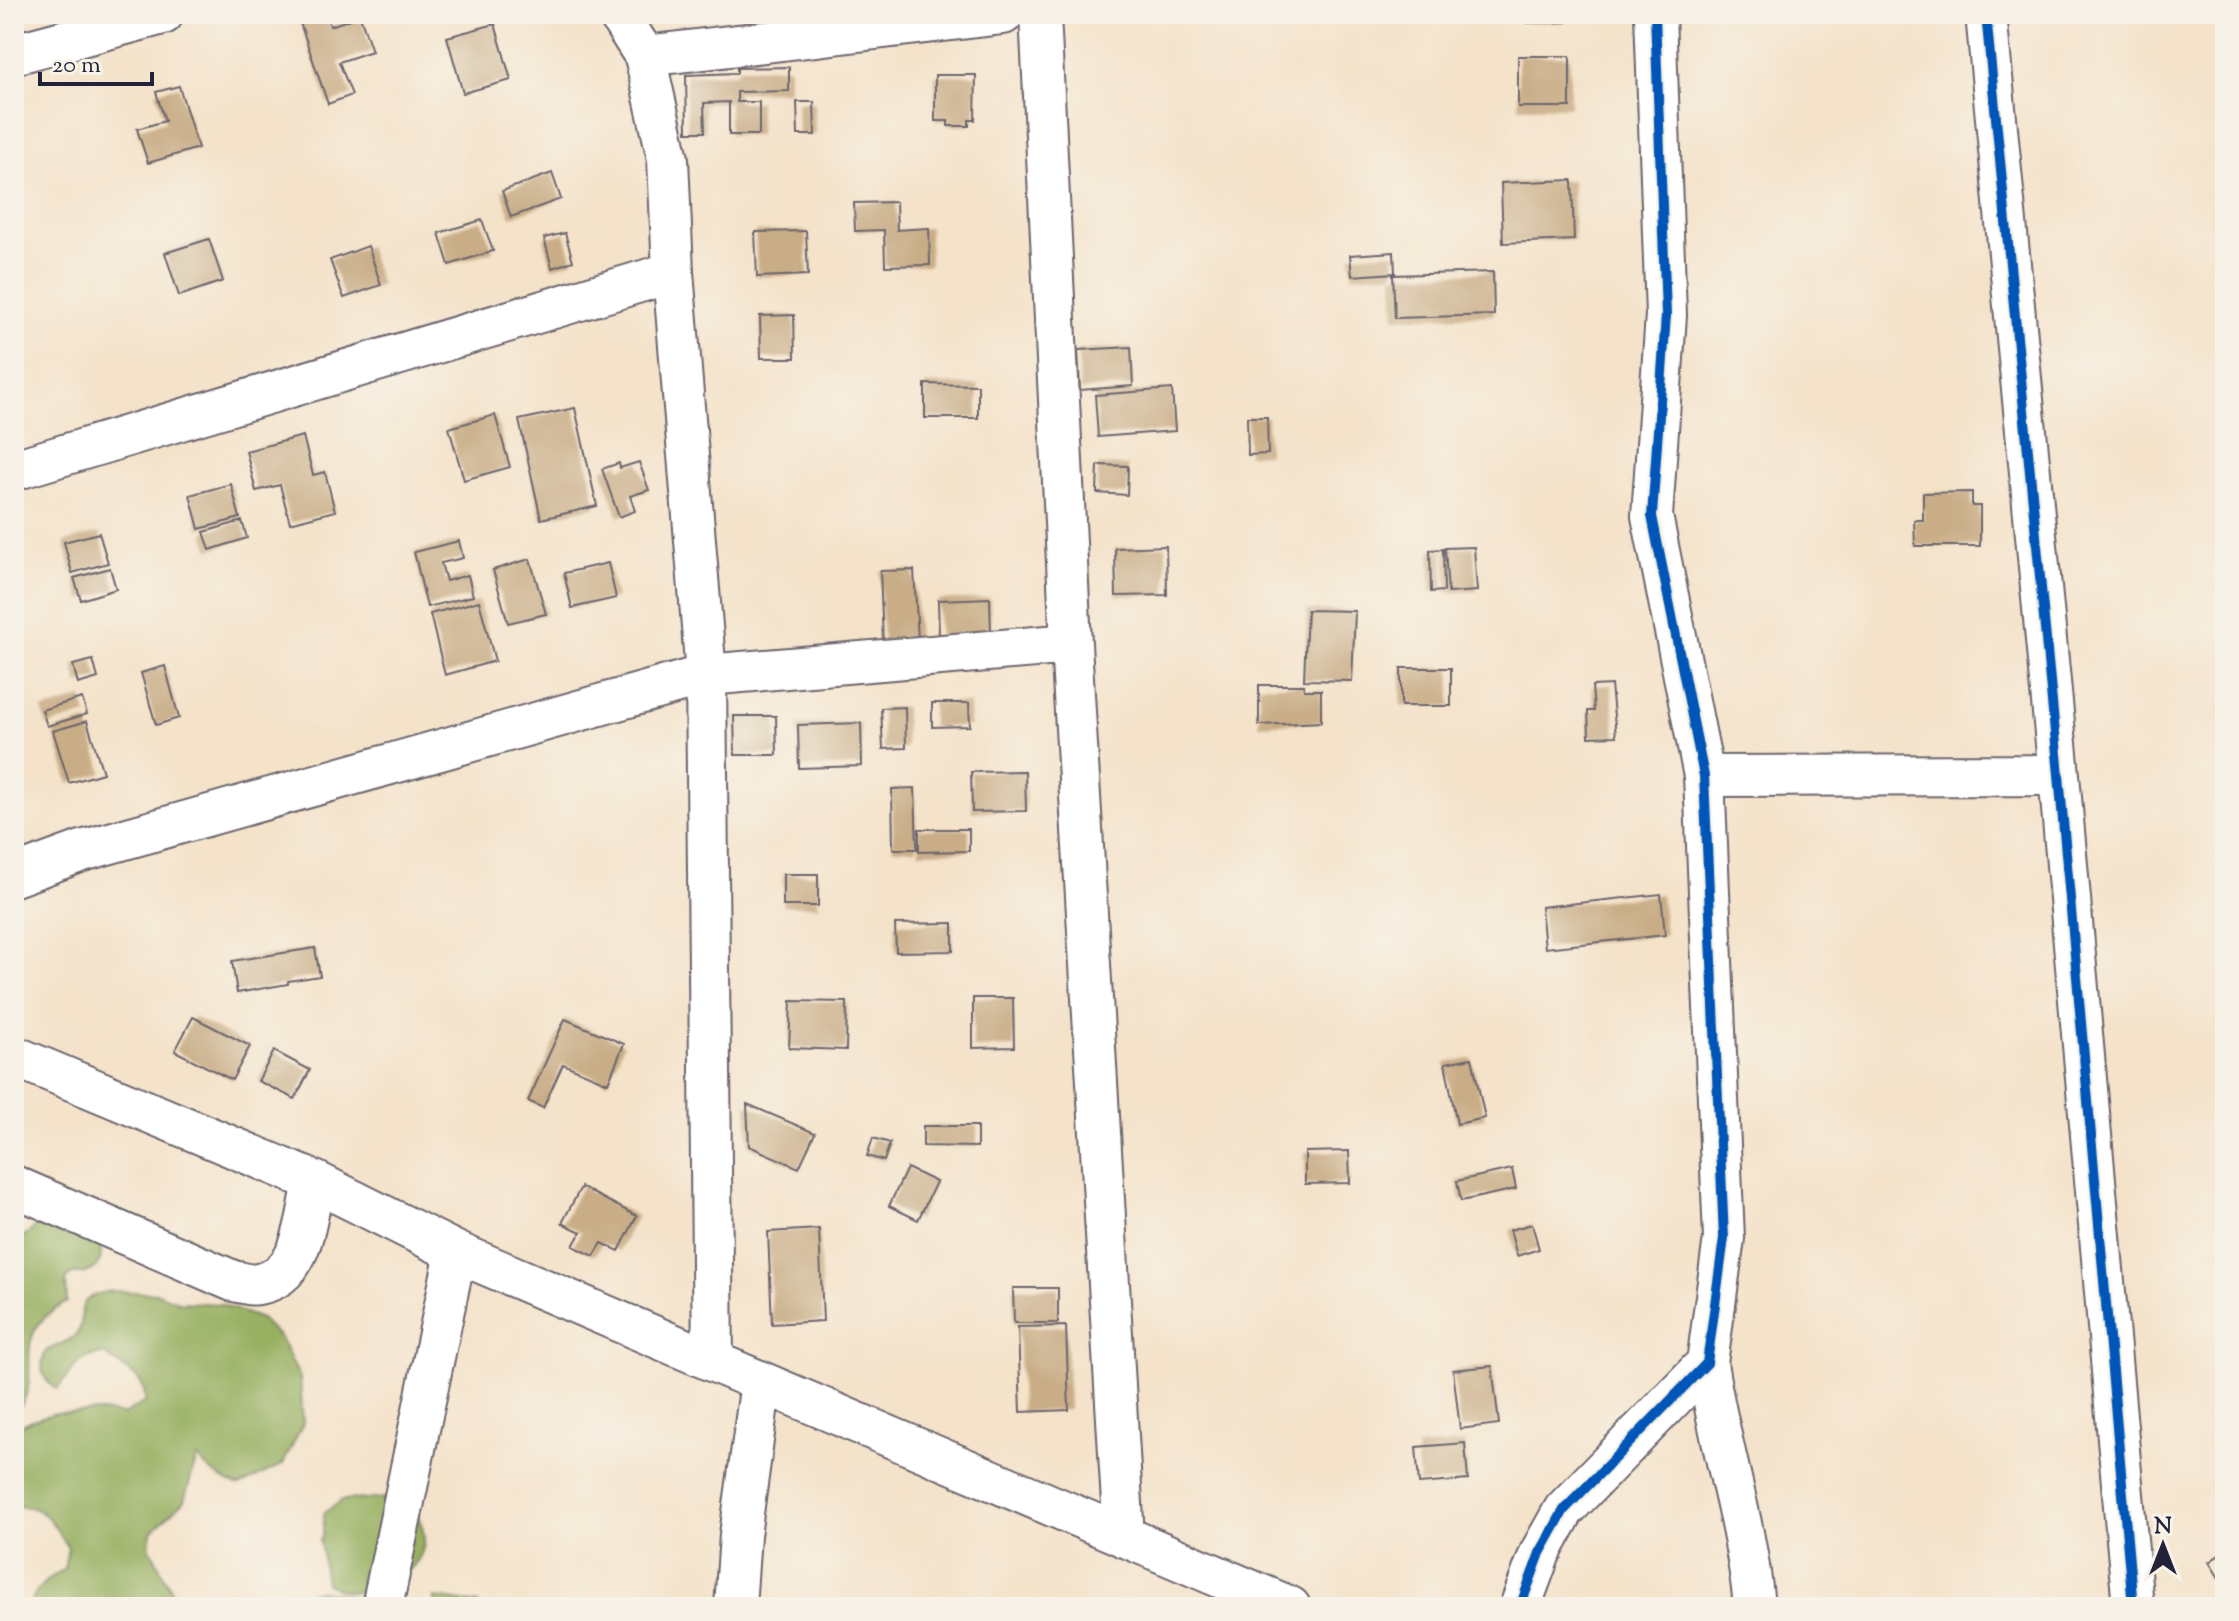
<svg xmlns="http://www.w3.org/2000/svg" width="2239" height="1621" viewBox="0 0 2239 1621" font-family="'Sorts Mill Goudy',serif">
	<rect width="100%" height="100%" fill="#f7f3e8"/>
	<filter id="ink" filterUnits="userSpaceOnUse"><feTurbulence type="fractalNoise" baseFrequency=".0125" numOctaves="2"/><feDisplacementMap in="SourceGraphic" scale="16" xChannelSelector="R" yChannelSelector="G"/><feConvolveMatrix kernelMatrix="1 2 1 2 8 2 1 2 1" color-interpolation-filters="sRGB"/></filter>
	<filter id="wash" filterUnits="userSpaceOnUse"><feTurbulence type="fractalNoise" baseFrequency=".006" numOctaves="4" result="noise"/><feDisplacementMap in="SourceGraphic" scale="32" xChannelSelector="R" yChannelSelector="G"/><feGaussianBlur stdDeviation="1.8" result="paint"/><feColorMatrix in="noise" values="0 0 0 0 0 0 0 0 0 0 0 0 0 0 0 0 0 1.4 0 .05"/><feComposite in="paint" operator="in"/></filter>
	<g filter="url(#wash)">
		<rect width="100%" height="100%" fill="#f4e2c9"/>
		<path fill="#98b062" stroke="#5d694e" stroke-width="2" d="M72,1221L99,1238C105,1262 98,1275 72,1274L66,1280L67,1302C0,1337 51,1375 14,1414V1240L28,1234L36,1226Z
			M111,1291L158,1293L179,1302L220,1304L261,1319L280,1338L300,1378L303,1423L283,1464L240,1486C220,1481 210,1471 197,1457L184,1501L151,1532L149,1546L180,1607H30C33,1588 49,1579 64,1569L68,1548C56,1527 43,1501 14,1507V1429L32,1420L56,1413L102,1412L123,1415L145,1402C147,1375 122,1369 104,1354C74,1357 75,1369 57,1389C41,1380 39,1367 46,1351C55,1346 68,1342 75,1336C92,1318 64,1299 111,1291Z
			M392,1498L413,1506C419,1519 427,1533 423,1548C415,1578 373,1595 344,1591C339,1590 332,1586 326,1584L320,1540L323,1535L324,1513L343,1500Z
			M314,1591C331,1591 366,1599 379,1607H296L303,1596Z
			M435,1598L478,1604L480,1607H434Z"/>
		<g id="blocks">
			<path fill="#c9ad87" d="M297,14H326L330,26L360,16L372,51L339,62L352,95L328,104Z
				M1528,14H1566V22L1528,23Z
				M495,24L511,80L463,93L447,37Z
				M1518,56H1570V107H1518Z
				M789,67V91L737,92V102H759V135H729V102L704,103L705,132H687L686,75L737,73V68Z
				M935,75H976L975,120H969V126H948V121H935Z
				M179,86L198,148L148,163L137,129L165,121L156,92Z
				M797,102H814L815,135H798Z
				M552,173L561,199L511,217L502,191Z
				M1572,180L1574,240L1503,243L1501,183Z
				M896,202L897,230L929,228L930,265L885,266L884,230L855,231L854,203Z
				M482,220L493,251L449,265L439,233Z
				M806,231L808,275L757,277L755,232Z
				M565,233L573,261L552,268L544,238Z
				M209,239L223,281L179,296L165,253Z
				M368,246L381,285L344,298L330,260Z
				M1394,252L1395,273L1352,276L1350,255Z
				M1493,272L1494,315L1395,318L1393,275Z
				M794,315L795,358H761L760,316Z
				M1131,347L1133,386L1080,390L1078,350Z
				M14,348L23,375L14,378Z
				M925,384L978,385V418H925Z
				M1172,389L1175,431L1098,437L1095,395Z
				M575,408L597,506L541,519L519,420Z
				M495,415L510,467L464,480L449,428Z
				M1247,417H1267L1268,454L1248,455Z
				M303,436L313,475L325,472L335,511L290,523L280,485L256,491L246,451Z
				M639,462L649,490L630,496L635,511L619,517L602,469L619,463L620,468Z
				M1098,465L1128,466L1127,495L1097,493Z
				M231,484L240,518L199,529L190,495Z
				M1972,492V506H1980V546H1915L1914,520H1923V493Z
				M242,521L247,538L210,550L204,532Z
				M99,533L108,563L72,573L64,542Z
				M459,541L463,558L441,563L446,581L468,575L473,596L427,607L414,552Z
				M1166,546L1167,595L1116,596L1115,548Z
				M1474,547L1477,591L1448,593L1445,548Z
				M1443,549L1444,591L1431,592L1430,550Z
				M530,559L546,614L508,623L493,570Z
				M608,563L616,598L572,608L564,573Z
				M110,568L116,589L81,600L74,578Z
				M914,570L918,640L883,641L880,571Z
				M990,598L991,635L939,636L938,600Z
				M479,601L495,661L445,675L430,614Z
				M1307,610L1355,611L1352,681L1304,680Z
				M93,660L98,678L78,684L73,665Z
				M165,666L179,718L156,725L141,673Z
				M1401,668H1451V706H1401Z
				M1259,685H1304V690H1321V722L1259,725Z
				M1611,685L1616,736L1589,737L1588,711H1594L1592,686Z
				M82,698L87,714L47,726L42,710Z
				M932,703H969L970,726L932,727Z
				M905,707L906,748L883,749L881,708Z
				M734,716H776L777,755H735Z
				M87,721L103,773L69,783L53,731Z
				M861,723L862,766L799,768L798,725Z
				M1025,771L1026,811L972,812L971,772Z
				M915,788L917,849H893L892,789Z
				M919,829H969V851L919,852Z
				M783,874H818V906H783Z
				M1661,894L1665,935L1545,948L1541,907Z
				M953,923V951L896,952L895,924Z
				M315,948L320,976L288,981V984L237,993L232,961Z
				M973,998H1013L1014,1047L973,1048Z
				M791,1001L847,1002L846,1050L789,1048Z
				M193,1017L250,1046L232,1080L175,1051Z
				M565,1019L624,1044L608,1083L563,1064L543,1108L528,1101Z
				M274,1051L310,1070L295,1099L258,1081Z
				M1472,1058L1485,1118L1457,1124L1445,1063Z
				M747,1104L815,1133L799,1168L749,1146Z
				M923,1126H977V1147L923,1146Z
				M873,1138L890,1143L884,1161L867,1156Z
				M1349,1151L1350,1183L1305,1184V1152Z
				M907,1168L936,1182L918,1220L889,1206Z
				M1512,1169L1516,1189L1461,1201L1457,1181Z
				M581,1187L637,1216L619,1251L602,1243L594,1256L573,1246L581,1232L562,1223Z
				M1532,1224L1539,1249L1517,1256L1510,1230Z
				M819,1229L823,1321L772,1324L768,1232Z
				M1013,1288H1058V1323H1014Z
				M1066,1326L1069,1410L1021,1412L1018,1327Z
				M1492,1366L1499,1424L1460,1429L1453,1370Z
				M1465,1443L1468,1480L1419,1484L1416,1447Z
				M2225,1551V1579L2221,1581L2209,1562Z"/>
		</g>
	</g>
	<g filter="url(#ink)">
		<use href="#blocks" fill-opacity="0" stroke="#6c656d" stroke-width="2"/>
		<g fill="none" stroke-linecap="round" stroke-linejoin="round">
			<g stroke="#6c656d" stroke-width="44">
				<path id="street" d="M618,14L645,56L668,159L673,272L706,675L713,1361
					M1040,14L1071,644L1124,1537
					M1986,14L2059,775L2133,1607
					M14,54L163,14
					M645,56L1003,14
					M14,470L673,272
					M1704,776L2059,775
					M14,876L82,851L706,675L1071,644
					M14,1056L314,1181L456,1252L1290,1607
					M14,1186L233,1281C241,1282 251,1286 258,1284C304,1277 306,1217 314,1181
					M1707,1363C1719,1445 1747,1524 1754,1607
					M382,1607L456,1252
					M735,1607L740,1535L761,1382
					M1520,1607L1540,1553L1564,1510L1707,1363L1724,1238L1704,776L1652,516L1666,315L1655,14"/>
			</g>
			<use href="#street" stroke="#fff" stroke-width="40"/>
			<g stroke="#f7f3e8" stroke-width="15">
				<path id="cycleway" d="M1986,14L2059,775L2133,1607
					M1520,1607L1540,1553L1564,1510L1707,1363L1724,1238L1704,776L1652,516L1666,315L1655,14"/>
			</g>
			<use href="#cycleway" stroke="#0057b8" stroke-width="10"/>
		</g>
	</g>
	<rect width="2239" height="1621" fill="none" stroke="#f7f3e8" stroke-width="48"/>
	<g transform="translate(2163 1545)" stroke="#f7f3e8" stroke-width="6" paint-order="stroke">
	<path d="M0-6L14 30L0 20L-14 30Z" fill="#22223b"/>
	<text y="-12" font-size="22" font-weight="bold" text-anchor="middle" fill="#22223b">N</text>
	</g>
	<path d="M40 72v12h112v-12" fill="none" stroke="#22223b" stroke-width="4"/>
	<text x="52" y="72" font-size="24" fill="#22223b" stroke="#f7f3e8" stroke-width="6" paint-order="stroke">20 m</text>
</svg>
